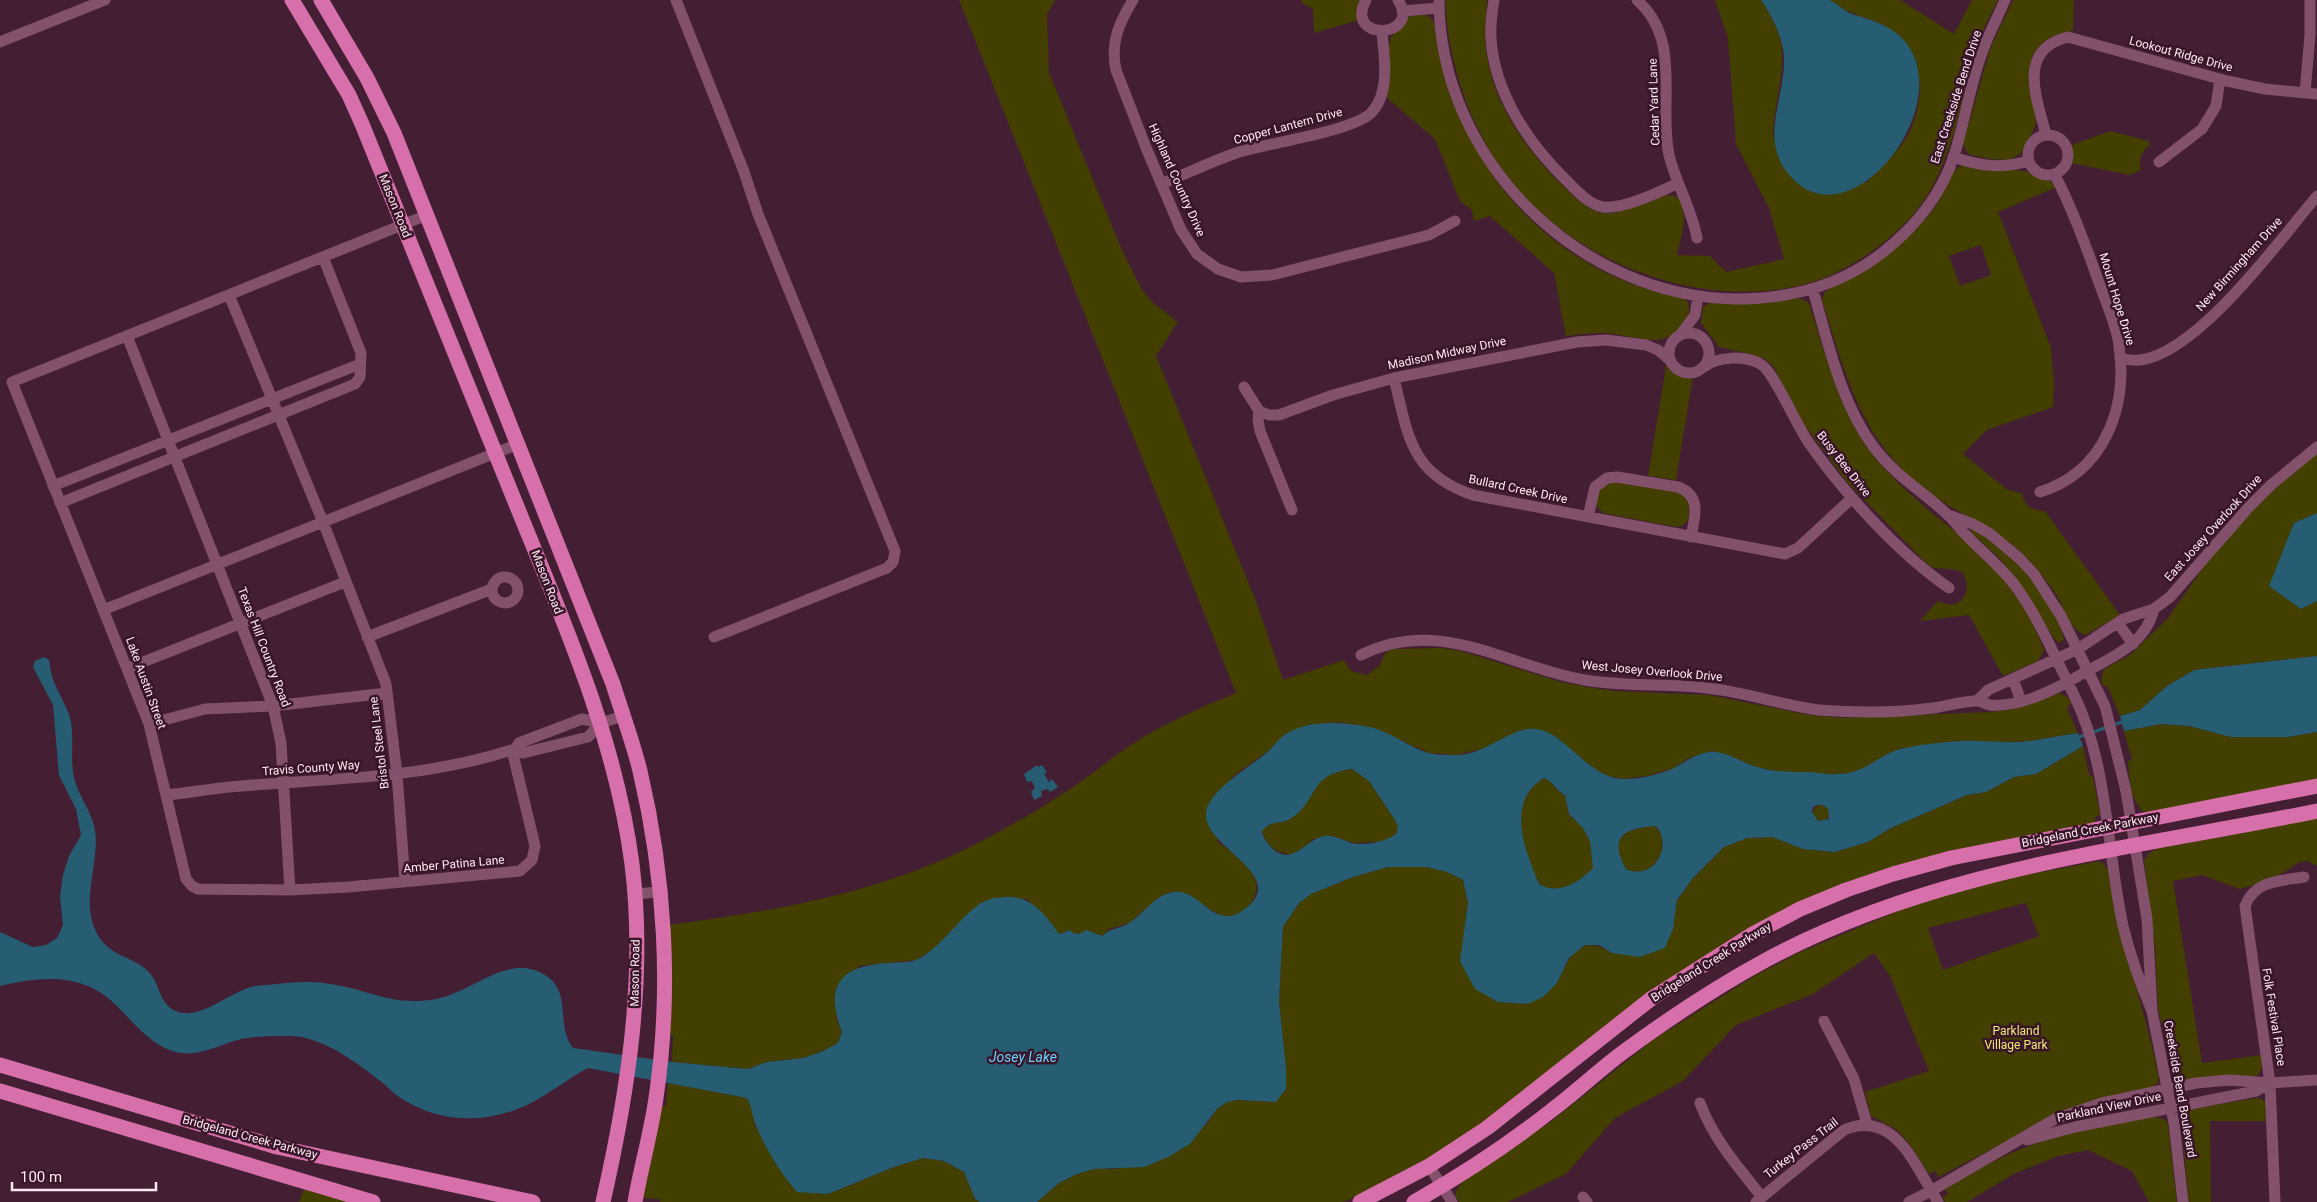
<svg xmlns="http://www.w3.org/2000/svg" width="2317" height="1202" viewBox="0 0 2317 1202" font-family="Roboto,sans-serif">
	<rect width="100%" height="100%" fill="#441f34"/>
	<path fill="#423f00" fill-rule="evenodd" d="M959,0H1055L1047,15L1049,73L1122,250L1142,290L1153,303L1178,322L1156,356L1256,601L1283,680L1344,660L1351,671L1367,675L1379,666L1386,652L1393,649L1441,648L1461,651L1561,682L1587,687L1616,691L1709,695L1810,715L1844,718L1991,712L2013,709L2060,693L2069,698L2071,703L2067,708L2078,733L2029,741L1901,748L1858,772L1836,774L1786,773L1756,767L1712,751L1689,758L1674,768L1647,776L1621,779L1599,773L1552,735L1492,746L1457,755L1429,753L1375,729L1337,722L1284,735L1268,751L1231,778L1217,841C1236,856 1270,877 1251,903C1247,910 1237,916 1228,916C1218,917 1213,909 1204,906C1193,903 1159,907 1146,908L1130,923L1109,929L1102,936L1086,931L1079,934L1073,933L1071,930L1058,934C1048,919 1039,912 1027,899L973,909L938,947L916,960L859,966L836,1017L842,1032L838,1043L821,1052L803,1058L767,1062L748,1069L672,1062L673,1035L668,1033V925C770,912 874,894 968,848C1004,830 1040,809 1073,787C1093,774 1111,758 1131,745C1164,723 1200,708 1236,693Z
		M1302,0H1360L1358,5L1359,20L1314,33L1313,9L1301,2Z
		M1445,0H1487C1486,19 1484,38 1487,57C1494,104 1527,150 1560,183C1572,194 1586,210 1603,213C1628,216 1658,187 1679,198C1689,218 1681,234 1677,255L1710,256L1726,272L1784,259L1769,208L1736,144L1728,38L1715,0H1761C1799,53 1775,81 1773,137L1866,183C1879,169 1894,156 1905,140C1925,109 1927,55 1894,32C1874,17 1848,16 1829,0H1900L1954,34L1972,0H1998C1991,14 1983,29 1978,44C1959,102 1953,171 1911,217C1882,248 1840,277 1798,286C1685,310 1554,254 1493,156C1464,109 1448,55 1445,0Z
		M2013,0H2074L2073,31C2052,34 2038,41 2031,61L2036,124L2025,148L2020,154L2009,160L1990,159L1968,154L1963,144L1990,49Z
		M1423,14L1431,18L1434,23C1448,136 1518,237 1624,281C1644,290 1666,292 1686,300C1697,315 1677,336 1662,339C1644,342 1623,334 1604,333C1592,333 1579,334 1566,336L1554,273L1490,216L1474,221L1472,210L1460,201L1435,139L1387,98L1390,73L1389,44L1391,37L1410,16Z
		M2110,131L2149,141L2150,145C2141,152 2138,159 2141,170L2130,175L2071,163L2072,145Z
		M1964,165C1998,176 2029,160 2057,187L1998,212L2051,348L2054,383L2053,407L1987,430L1963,454L2008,490L2022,493C2024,506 2033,511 2045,511L2120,615L2086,635C2068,629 2065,609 2056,594C2047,582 2038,569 2028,559C2000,530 1966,518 1934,496C1862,445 1847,379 1822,300L1824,293L1829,289C1872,264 1904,248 1935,207C1945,195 1947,168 1964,165ZM1981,245L1991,275L1960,286L1949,256Z
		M1799,298L1809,303C1828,361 1842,425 1886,470C1906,492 1931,512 1954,531C1965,540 1978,549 1988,561C2012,587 2032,617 2044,650L2038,661L2003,676L1969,615L1920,621L1938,601C1960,613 1975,592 1962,572C1951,567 1941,570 1930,567L1846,481L1801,420L1773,366L1765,359L1754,355L1719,347L1701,323L1703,307L1712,302L1754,304Z
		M1667,360L1678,372L1693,376L1676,480L1648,476Z
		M2317,453V513L2294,523L2301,609L2317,601V656L2194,670L2167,686L2140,710L2120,716L2108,687L2103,686L2101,680L2104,669L2130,655L2168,618L2207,562L2260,502Z
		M1612,481L1680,492C1691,499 1690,508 1688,520L1682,526L1676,527L1603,513L1596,505L1598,489Z
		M1972,528C2011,553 2056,592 2064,640L2059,643L2054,638L2013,574L1998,557L1970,531Z
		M2161,724L2189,726L2231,737H2288L2317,732V780L2145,813C2129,800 2130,779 2128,761L2132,760L2124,731Z
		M2083,746L2089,775L2093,776L2100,815L2095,817V823L1802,906L1553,1073L1448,1148L1351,1199L1343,1202H1037L1059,1183L1077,1174L1094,1169H1116L1206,1125L1217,1109L1227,1102L1238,1100L1276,1102L1286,1068L1279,1001L1283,927L1299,903L1311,894L1353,877L1388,867H1427L1447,872L1463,880L1468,903L1464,933L1557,983C1570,955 1580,933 1612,953L1673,929L1677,901L1693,878L1724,847L1747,838L1772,837L1803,849L1835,852L1868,842L1891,828L1967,795L1986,792L2014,777L2036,774Z
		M1352,769L1369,781L1395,820L1398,826L1396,834L1387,841L1354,843L1336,837L1312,839C1309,843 1305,848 1301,851C1285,861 1265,847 1262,830C1273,819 1279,825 1290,819C1319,801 1307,774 1352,769Z
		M1544,778C1554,782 1556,791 1565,795L1569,814L1583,828L1590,841L1594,868C1579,882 1559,896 1539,884C1525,851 1504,803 1544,778Z
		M1813 813a8 8 0 1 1 16 0a8 8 0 1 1-16 0Z
		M2317,818V866L2308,861L2300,862L2279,875L2251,886L2240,889L2202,875L2173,881L2202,1063L2261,1055L2262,1068L2257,1076L2181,1082L2173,1077L2158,1008L2155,947L2144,861L2148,854L2156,849Z
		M1656,826C1673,849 1652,881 1626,869C1608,835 1625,828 1656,826Z
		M2094,862H2101C2115,872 2114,893 2117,908C2128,965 2147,1020 2159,1077L2158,1083L2152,1088L2051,1118L1942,1175L1939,1177L1935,1171L1929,1174L1910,1145L1897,1130L1871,1116L1865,1092L1929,1071L1890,976L1874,953L1813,994L1736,1025L1683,1081L1615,1118L1566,1174L1508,1202H1459L1455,1194L1461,1182L1553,1120L1653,1040L1751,978L1798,953L1903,909L1960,891L2011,878ZM2026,903L2039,936L1943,970L1928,928Z
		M668,1083L747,1098L753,1109L755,1126L828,1194L894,1167L923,1158L944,1161L964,1172L975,1199L980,1202H660V1199L642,1198L660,1106H666Z
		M2257,1098L2266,1101L2270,1121H2210L2211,1202H2189L2181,1122L2183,1115L2190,1109Z
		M2153,1117L2164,1119L2168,1124L2177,1202H2149L2132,1171L2088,1150L2058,1156L2014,1174L1967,1202H1945L1943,1197L1948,1194L1945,1189C1966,1177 1987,1164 2009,1154C2054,1134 2104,1126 2153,1117Z
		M304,1189L352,1202H299Z"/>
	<path fill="#265d72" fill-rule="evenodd" d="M1761,0C1773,0 1822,0 1829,0C1837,3 1844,11 1852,14C1872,20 1894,26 1907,44C1954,107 1855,237 1795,181C1757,145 1783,106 1784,63C1785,42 1773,17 1761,0Z
		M2317,513V601L2301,609L2269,586L2294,523Z
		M2317,656V732L2288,737H2231L2189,726L2161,724L2124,731L2120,716L2140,710L2167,686L2194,670Z
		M44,657L49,660C50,667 51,675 54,682C59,695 68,707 71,722C74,740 70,759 74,778C78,796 92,811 95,830C100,866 78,903 99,937C111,956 133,957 148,971C161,984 158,1005 178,1012C202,1019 229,993 251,987C259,985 269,985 277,984C293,982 313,981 329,984C370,989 390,1007 436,999C472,993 508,952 545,975C573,992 555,1026 573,1048L672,1062L748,1069L767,1062L803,1058L821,1052L838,1043L842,1032C824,985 840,966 888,963C897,962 910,963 918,959C945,946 966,905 991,899C996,897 1002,898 1006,897C1031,895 1046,915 1059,934L1071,930L1073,933L1079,934L1086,930L1102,936C1110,928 1119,929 1129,923C1144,914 1155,894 1174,892C1202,889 1214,934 1246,908C1289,874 1204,848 1206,814C1207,791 1250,767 1266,753C1272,748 1277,741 1283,736C1307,718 1347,722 1374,728C1391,733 1407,745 1425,752C1433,755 1446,755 1455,755C1483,757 1513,725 1537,729C1567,734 1588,777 1622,779C1638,780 1661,774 1676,767C1687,761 1697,753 1710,752C1725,750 1742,763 1757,767C1773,772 1789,772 1806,772C1816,772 1827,775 1837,774C1868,774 1880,752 1905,748C1923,744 1943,742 1961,741C1984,740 2007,744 2029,741C2046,739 2062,735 2078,733L2083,746L2036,774L2014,777L1986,792L1967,795L1891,828L1868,842L1835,852L1803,849L1772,837L1747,838L1724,847L1693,878L1677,900L1673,929L1665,948L1639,957L1612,953L1599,945H1585L1569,958L1557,983L1543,997L1528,1004L1498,1002L1475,989L1460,961L1468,903L1463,880L1447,872L1427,867H1388L1353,877L1311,894L1299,903L1283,927L1279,1001L1286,1068V1089L1276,1102L1238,1100L1227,1102L1217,1109L1190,1144L1168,1157L1144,1167L1094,1169L1077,1174L1059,1183L1037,1202H980L975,1199L964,1172L944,1161L923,1158L894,1167L828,1194L797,1192C781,1174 767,1151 757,1128C752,1118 753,1109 747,1098L588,1068C567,1079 548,1095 527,1105C487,1124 441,1123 404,1100C396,1096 390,1089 383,1083C358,1064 333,1044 302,1037C289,1035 254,1036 241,1039C217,1045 197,1059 172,1051C148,1042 134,1023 117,1006C84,972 41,976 0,986V932L33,947L46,945L57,938L63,925L60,897L63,875L69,856L81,835L76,809L59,775L53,705L33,667L35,661ZM1352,769L1369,781L1395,820L1398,826L1396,834C1385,842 1365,846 1351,843C1343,840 1334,835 1325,836C1306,838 1292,869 1271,847C1266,841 1263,838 1262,831C1273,819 1279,825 1290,819C1319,802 1307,774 1352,769ZM1544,778C1554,782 1556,791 1565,795L1569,814L1583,828L1590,841L1593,868C1579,882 1559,896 1539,884C1526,851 1504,803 1544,778ZM1817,805H1823L1828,809L1829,819L1818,821L1812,812L1813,807ZM1656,826C1674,848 1652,881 1626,869C1608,836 1625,828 1656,826Z
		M1037,765L1038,767L1042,765L1047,772L1044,774L1049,782L1052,779L1058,787L1050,792L1048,789L1041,791L1042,796L1034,800L1031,791L1035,789L1032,781L1027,782L1024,774Z"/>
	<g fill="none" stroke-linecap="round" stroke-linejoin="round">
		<path stroke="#265d72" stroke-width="3" d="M2076,738L2125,721"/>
		<path stroke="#83516c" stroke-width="11" d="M676,0L743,169L758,214L895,551L893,562L887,568L714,637
			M1133,0C1119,23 1110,43 1116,70L1147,150L1181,230L1197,254L1218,269L1241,277L1272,275L1429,235L1455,221
			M1366,0C1343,43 1423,38 1398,0
			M1439,0C1439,159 1579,297 1736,299C1789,299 1840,286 1882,253C1914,228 1941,195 1954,156C1965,121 1970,84 1983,50C1989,33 1998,17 2005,0
			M1494,0C1492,12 1490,25 1491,38C1494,92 1528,143 1566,180C1575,189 1589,205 1603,207C1623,209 1660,192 1678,183
			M1637,0C1683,41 1658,102 1669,155C1676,184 1692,209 1697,238
			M1402,11L1439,8
			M0,42L105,0
			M2305,93L2310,35V0
			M2028 155a20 20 0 1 1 40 0a20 20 0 1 1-40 0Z
			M2046,135C2037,98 2016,50 2068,37L2227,81L2265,89L2317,94
			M1953,157C1980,166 2001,169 2028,161
			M2159,162L2202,129L2216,106L2220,79
			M1161,184C1186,174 1210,162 1236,153C1266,143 1351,132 1371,113C1391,93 1384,56 1382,32
			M427,215L12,382L149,724L186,879L192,886L198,889L290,890L348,887L520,871L532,860L535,846L512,750
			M1813,290C1828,342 1840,401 1873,446C1896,477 1923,491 1949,516C1955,521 1959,529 1965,534C1981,551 1999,565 2014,584C2038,616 2055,657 2073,693C2109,765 2106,848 2123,926C2130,955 2140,983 2152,1011
			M229,295L323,522L386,684L397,774L405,882
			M1669 353a20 20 0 1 1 40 0a20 20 0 1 1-40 0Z
			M1681,334L1695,315L1698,296
			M127,336L273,706L281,743L290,890
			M2120,359C2127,359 2133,361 2140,360C2198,353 2279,241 2317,196
			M1704,367C1718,356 1747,355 1762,365C1774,373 1797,426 1809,443C1845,494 1897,552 1949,588
			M1394,378C1408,435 1410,474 1473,495L1785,554L1798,548L1852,498
			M1244,387L1259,411L1258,420L1260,431L1292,510
			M1259,411L1269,415H1279L1333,395L1394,378L1577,342L1606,340L1646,345L1658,350L1671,361
			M53,486L360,364
			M2040,492C2104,472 2128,408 2119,346C2117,327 2108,308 2102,291C2088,252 2074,212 2055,175
			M60,503L355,384L360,377L361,353L323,257
			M1951,516L1973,524L1989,533L2019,558L2034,574L2061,616L2105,706L2126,791L2147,919L2152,1011L2174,1123L2183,1202
			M1588,517L1595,487L1607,478L1617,477L1678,487C1702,496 1695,516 1691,537
			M492 590a13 13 0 1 1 26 0a13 13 0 1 1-26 0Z
			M103,610L518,444
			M2118,623L2133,644
			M367,637L492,589
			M1361,655C1441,615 1507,667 1585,680C1625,687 1666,683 1707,688C1745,692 1781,705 1819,710C1856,713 1896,713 1933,708C1947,706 1960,702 1974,701C1980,700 1985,704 1990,705C1999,706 2011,704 2020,702C2043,696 2068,682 2089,670C2117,655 2146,642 2154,609
			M128,668L345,582
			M2013,679L2021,701
			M1977,701L1988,690L2078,649L2123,619L2154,609L2170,597L2248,508L2271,485L2317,447
			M149,724L205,709L273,706L387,693
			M515,749L523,753L588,737L601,723
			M166,795C187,793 209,789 230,787C329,778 419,780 515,749L519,743L582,719L601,723L623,716
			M635,894L659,892
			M1824,1021L1854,1079L1867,1124
			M1700,1103C1714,1140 1738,1167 1762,1197
			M2027,1140L2075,1127L2256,1091L2270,1083
			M1429,1166L1452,1202
			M1583,1197L1587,1202
			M1756,1202L1844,1130C1895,1108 1916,1168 1938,1202
			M1909,1202L1931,1191L2055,1119L2102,1103L2196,1083L2229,1080L2270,1083L2317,1080
			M2275,1202L2270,1083L2245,906C2255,880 2280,881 2304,877"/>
		<path stroke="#d770aa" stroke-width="15" d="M292,0L349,95L362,124C415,254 467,384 520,514C566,627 616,741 632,864C646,977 628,1092 603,1202
			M321,0L367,78L394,133L613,684C622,713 633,742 640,771C665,877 672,990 656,1098C651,1133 641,1167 635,1202
			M0,1065L277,1147L533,1202
			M0,1091L373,1202
			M1360,1202L1429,1166L1487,1128L1652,998L1751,935L1800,909L1846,890L1893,874L1951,858L2317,786
			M1414,1202C1462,1175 1508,1145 1552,1110C1576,1092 1598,1071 1622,1053C1668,1019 1716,987 1766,960C1936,868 2131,849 2317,811"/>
	</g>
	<g text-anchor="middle" stroke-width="5" stroke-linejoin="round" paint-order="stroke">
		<g font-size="12" fill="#fee9f3" stroke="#39152a">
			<text transform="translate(2181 54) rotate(15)" y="4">Lookout Ridge Drive</text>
			<text transform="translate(1956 97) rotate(-72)" y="4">East Creekside Bend Drive</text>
			<text transform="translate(1654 102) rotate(-92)" y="4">Cedar Yard Lane</text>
			<text transform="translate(1288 126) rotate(-15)" y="4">Copper Lantern Drive</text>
			<text transform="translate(1177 180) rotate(66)" y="4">Highland Country Drive</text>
			<text transform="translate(395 206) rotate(68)" y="4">Mason Road</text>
			<text transform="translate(2239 264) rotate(-48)" y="4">New Birmingham Drive</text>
			<text transform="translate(2117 299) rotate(73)" y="4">Mount Hope Drive</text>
			<text transform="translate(1447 353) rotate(-12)" y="4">Madison Midway Drive</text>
			<text transform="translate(1844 464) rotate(52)" y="4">Busy Bee Drive</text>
			<text transform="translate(1518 489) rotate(12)" y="4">Bullard Creek Drive</text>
			<text transform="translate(2213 528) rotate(-48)" y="4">East Josey Overlook Drive</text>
			<text transform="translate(547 582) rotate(69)" y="4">Mason Road</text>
			<text transform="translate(264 647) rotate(69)" y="4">Texas Hill Country Road</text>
			<text transform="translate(1652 671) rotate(5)" y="4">West Josey Overlook Drive</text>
			<text transform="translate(146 683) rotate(70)" y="4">Lake Austin Street</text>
			<text transform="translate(379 743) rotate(-97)" y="4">Bristol Steel Lane</text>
			<text transform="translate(311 768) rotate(-4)" y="4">Travis County Way</text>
			<text transform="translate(2090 830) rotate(-11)" y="4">Bridgeland Creek Parkway</text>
			<text transform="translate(454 864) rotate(-5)" y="4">Amber Patina Lane</text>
			<text transform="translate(1711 962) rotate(-32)" y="4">Bridgeland Creek Parkway</text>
			<text transform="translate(635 973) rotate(-89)" y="4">Mason Road</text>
			<text transform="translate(2274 1017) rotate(81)" y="4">Folk Festival Place</text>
			<text transform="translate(2180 1089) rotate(80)" y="4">Creekside Bend Boulevard</text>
			<text transform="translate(2109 1107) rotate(-12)" y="4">Parkland View Drive</text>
			<text transform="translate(250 1137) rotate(15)" y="4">Bridgeland Creek Parkway</text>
			<text transform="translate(1801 1148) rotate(-38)" y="4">Turkey Pass Trail</text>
		</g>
		<g font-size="12" fill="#efea73" stroke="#39152a">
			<text x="2016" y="1035">Parkland<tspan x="2016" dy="14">Village Park</tspan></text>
		</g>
		<g font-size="14" font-style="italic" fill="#6ad2fb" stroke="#39152a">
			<text x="1023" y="1062">Josey Lake</text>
		</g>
	</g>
	<path d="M12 1182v8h144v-8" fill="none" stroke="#fee9f3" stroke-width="2.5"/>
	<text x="20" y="1182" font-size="15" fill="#fee9f3" stroke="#39152a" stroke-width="4" paint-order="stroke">100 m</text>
</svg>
